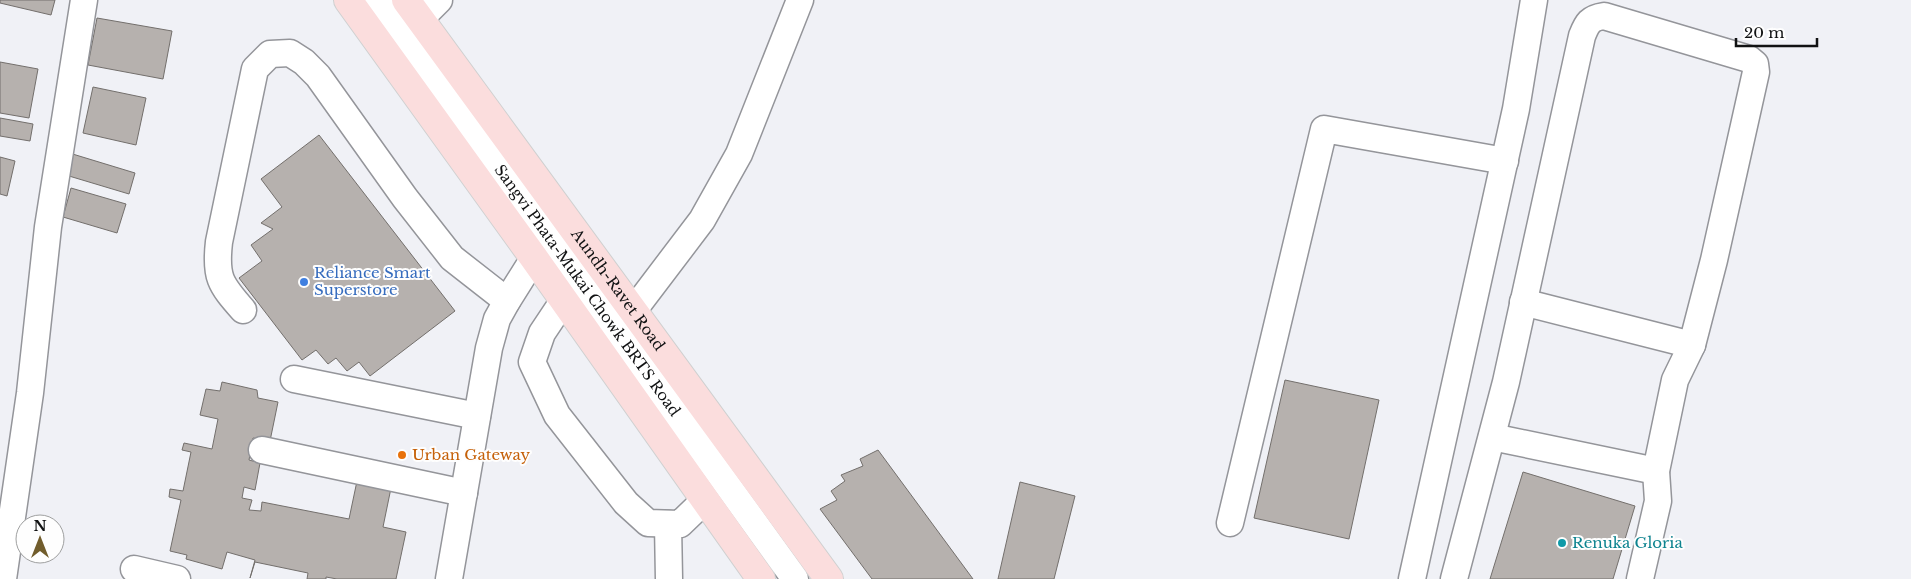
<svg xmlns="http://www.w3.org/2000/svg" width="1911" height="579" viewBox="0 0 1911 579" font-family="'Libre Baskerville',serif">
	<rect width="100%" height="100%" fill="#f0f1f6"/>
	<path fill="#b6b1ae" stroke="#736f6c" d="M0,0H55L51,15L0,3Z
		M97,18L172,31L163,79L88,65Z
		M0,62L38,69L29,118L0,113Z
		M93,87L146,98L136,145L83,133Z
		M0,118L33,124L30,141L0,136Z
		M319,135L455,311L370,376L359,362L347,371L336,358L328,364L316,350L302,360L239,278L262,261L251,245L273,229L261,223L282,207L261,179Z
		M66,152L135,173L129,194L59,173Z
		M0,157L15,161L7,196L0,194Z
		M71,188L126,204L117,233L63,217Z
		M1285,380L1379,400L1349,539L1254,518Z
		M222,382L257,390L258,398L278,402L270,441L253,438L249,460L260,463L255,490L244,487L242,498L252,500L249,510L261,511L262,502L349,519L357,481L391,488L383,527L406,532L396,579H337L326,577V579H307L308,573L255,562L250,578L255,560L227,552L222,569L186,559L187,555L170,551L181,500L169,497L170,489L183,491L191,452L182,450L184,443L212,449L218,419L200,415L206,389L220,391Z
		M878,450L973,579H872L820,509L837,500L831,491L845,481L841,475L863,466L860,459Z
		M1523,472L1635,506L1613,579H1490Z
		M1020,482L1075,496L1054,579H998Z"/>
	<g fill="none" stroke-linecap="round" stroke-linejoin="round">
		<g stroke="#94959a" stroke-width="29">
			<g id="minor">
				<path id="s1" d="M378,0L795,579"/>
				<path d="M420,19L439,0"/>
				<path d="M564,300L542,333L532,362L557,415L626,503L648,523L680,524L705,500"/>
				<path d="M1523,302L1692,345"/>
				<path d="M243,310C220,284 215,277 219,242L255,69L270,54L290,53L304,62L318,76L405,198L452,258L507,301"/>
				<path d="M633,311L702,220L739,154L800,0"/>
				<path d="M294,379L477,416"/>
				<path d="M1492,437L1656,471"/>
				<path d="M262,450L464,493"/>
				<path d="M1230,523L1324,129L1505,161"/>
				<path d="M668,524L669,579"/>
				<path d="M134,569L177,579"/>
				<path d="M3,579L30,393L48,227L84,0"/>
				<path d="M449,579L489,348L497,319L507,301L534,258"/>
				<path d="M1412,579L1516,109L1534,0"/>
				<path d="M1454,579L1506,382L1582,36C1587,23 1590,18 1604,16L1749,59L1755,64L1756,72L1714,260L1692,345L1675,380L1656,471L1658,501L1640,579"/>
			</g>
		</g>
		<g stroke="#cfd0d0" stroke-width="30">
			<g id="major">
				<path d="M348,0L534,258L761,579"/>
				<path id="s2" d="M406,0L829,579"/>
			</g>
		</g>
		<use href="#minor" stroke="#fff" stroke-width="26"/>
		<use href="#major" stroke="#fbdddd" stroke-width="28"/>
	</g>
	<circle fill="#3f7fe0" stroke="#fefefe" stroke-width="2" cx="304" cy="282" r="5"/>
	<circle fill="#e8710a" stroke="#fefefe" stroke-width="2" cx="402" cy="455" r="5"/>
	<circle fill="#0f9aa8" stroke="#fefefe" stroke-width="2" cx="1562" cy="543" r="5"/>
	<g text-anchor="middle" stroke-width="4" stroke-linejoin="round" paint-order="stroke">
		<g font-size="15" fill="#366cbe" stroke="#fefefe" text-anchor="start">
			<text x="314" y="278">Reliance Smart<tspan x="314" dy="17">Superstore</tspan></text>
		</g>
		<g font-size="15" fill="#111213" stroke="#fefefe">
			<text dy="5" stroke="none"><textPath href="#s1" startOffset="358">Sangvi Phata-Mukai Chowk BRTS Road</textPath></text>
			<text dy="5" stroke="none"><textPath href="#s2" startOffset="359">Aundh-Ravet Road</textPath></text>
		</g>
		<g font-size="15" fill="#c56008" stroke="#fefefe" text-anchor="start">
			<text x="412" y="460">Urban Gateway</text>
		</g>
		<g font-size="15" fill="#0d838f" stroke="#fefefe" text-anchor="start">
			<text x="1572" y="548">Renuka Gloria</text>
		</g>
	</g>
	<g transform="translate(40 539)"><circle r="24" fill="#fefefe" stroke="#9fa0a0"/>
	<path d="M0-4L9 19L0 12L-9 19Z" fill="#715d2c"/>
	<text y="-8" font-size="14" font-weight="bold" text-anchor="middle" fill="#111213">N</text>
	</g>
	<path d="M1736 38v8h81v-8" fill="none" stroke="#111213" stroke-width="2.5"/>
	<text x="1744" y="38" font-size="15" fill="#111213" stroke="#fefefe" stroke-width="4" paint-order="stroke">20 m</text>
</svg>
